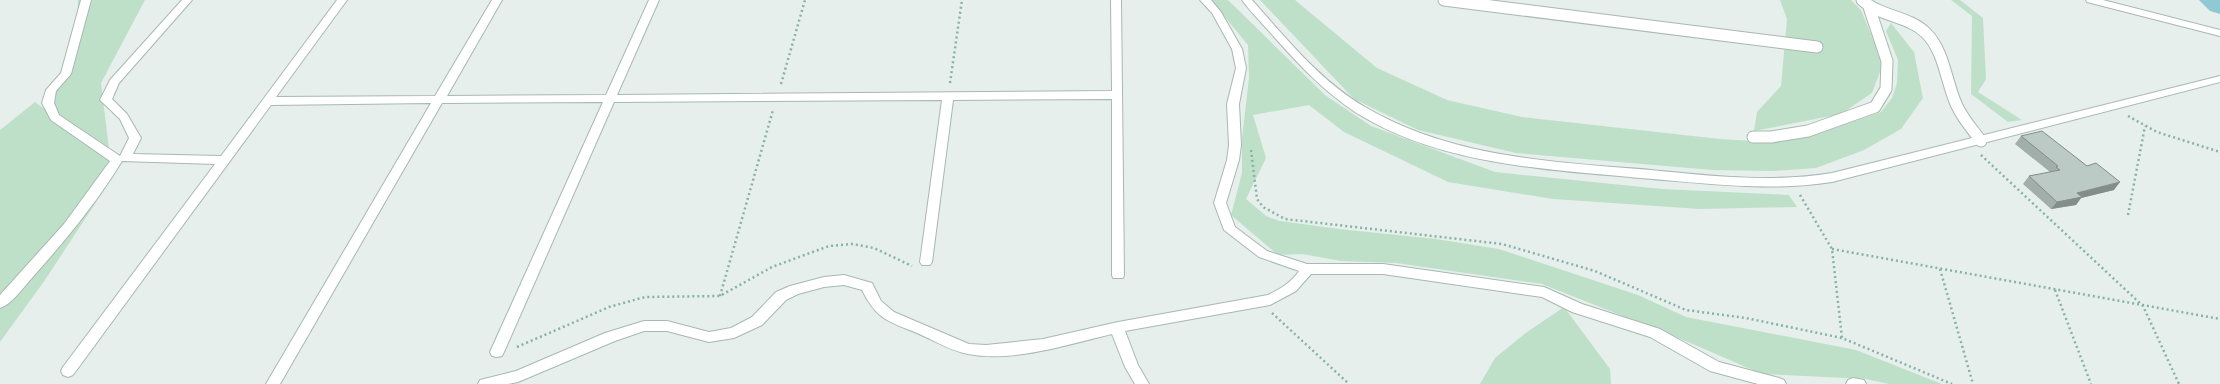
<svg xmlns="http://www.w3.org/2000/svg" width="2220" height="384" viewBox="0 0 2220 384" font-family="Montserrat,sans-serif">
	<rect width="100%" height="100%" fill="#e6efeb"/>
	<path fill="#bfe0c8" d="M78,0H145L101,83L109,149L125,158L45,280L0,342V130L35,102L58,119L48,103L77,33Z
		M1211,0H1228L1325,95L1371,126L1495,172L1662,189L1789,195L1797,207L1700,209L1553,199L1448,182L1344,132L1309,105L1253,115L1266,158L1246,199L1266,216L1280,221L1339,229L1436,239L1499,249L1638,295L1686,317L1856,350L1942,384H1889L1866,379L1762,374L1688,342L1542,284L1396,263L1341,261L1302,254L1278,255L1231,215L1242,173V138L1249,78L1248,45Z
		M1260,0H1295L1377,68L1447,100L1522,117L1720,139L1771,142L1823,132L1881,112L1892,98L1897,83L1898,60L1886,31L1891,23L1914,52L1923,98L1901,129L1864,150L1816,168L1773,171L1712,170L1516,153L1418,130L1354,99Z
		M1780,0H1851L1861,10L1883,64L1872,93L1841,114L1754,131L1757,112L1781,86L1787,19Z
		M1951,0H1960L1983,18L1986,79L1978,92L2022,120L2008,122L1971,94L1972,16Z
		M1564,307L1610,369L1611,384H1480L1495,358L1527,332Z"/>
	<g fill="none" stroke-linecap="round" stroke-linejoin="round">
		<path fill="#8ec9d4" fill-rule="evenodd" d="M2199,0H2220V14L2210,11Z"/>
		<g stroke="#a8b8b2" stroke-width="13">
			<path id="service" d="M1444,0L1817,47
				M1862,0C1881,17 1909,16 1926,33C1945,52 1946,83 1957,106C1963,119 1973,130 1981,141
				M1753,137H1771L1808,131L1875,107L1886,89L1887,61L1869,7"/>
		</g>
		<g stroke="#a8b8b2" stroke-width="2">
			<path id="minor" d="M81,0H91L71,74L56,91L54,103L59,115L120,156L129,138L120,119L100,100L110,80L182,0H192L119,83L112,99L127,114L141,138L133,154L221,156L337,0H347L276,97L435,96L492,0H502L447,96L606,95L649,0H659L617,95L1112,91L1111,0H1121L1124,275L1123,278H1113L1112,275V99L953,100L932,262L930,265H922L920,262L942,100L614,102L504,352L502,356L497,357L492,356L490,352L603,102L442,103L280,384H266L431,103L271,105L73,375L68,377L63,375L61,371L63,367L215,164L122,161C96,204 64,242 31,279C22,289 12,304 0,308V295L64,224L110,161L51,120L42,103L46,90L61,73Z
				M1200,0H1211L1221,12L1242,49L1246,68L1239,104L1241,145L1239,160L1226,203L1235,227L1267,251L1307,264H1383L1544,287L1582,304L1660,329L1719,362L1779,378L1784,380L1786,384H1758L1710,371L1650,337L1572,312L1542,297L1383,274H1311L1296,291L1270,305L1125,331L1138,365L1149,384H1135L1125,367L1112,334C1069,344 1013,363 968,354C951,351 933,340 917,333C888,321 877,320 862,290L844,285L824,287L798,294L786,300L762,325L734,338L709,342L667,331H644L615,341L518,382L508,384H478L480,380L516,371L605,333L644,321H667L709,332L731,328L752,317L776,292L790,286L824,277L844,275L872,283L881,301L894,312L969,344L986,345L1043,339L1118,322L1268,295C1280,289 1291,283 1299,271L1259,257L1224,230L1214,203L1227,160L1229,145L1227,104L1236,68L1232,49L1212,13Z
				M2086,0H2103L2220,30V36L2087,2Z
				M1853,378L1864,380L1866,384H1846L1848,380Z"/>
		</g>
		<g stroke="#a8b8b2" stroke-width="2">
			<path id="tertiary" d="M1242,0H1252C1286,38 1320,81 1365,107C1452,158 1553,162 1651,170C1711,176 1771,183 1832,173L2220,76V82L1832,182C1768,192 1704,183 1640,178C1544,169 1439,165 1355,112C1325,92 1300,66 1276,39C1265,26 1252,14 1242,0Z"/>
		</g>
		<path stroke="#86b3a5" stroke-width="2.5" stroke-dasharray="2 3" stroke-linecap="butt" d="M950,83L962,0
			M781,84L805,0
			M2128,116L2157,132L2220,152
			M1251,150L1257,199L1263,207L1285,219L1502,244L1595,271L1686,310L1746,318L1842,338L1952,384
			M1981,155L2143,306L2179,384
			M1800,195L1832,249L1842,338
			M2128,215L2145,126
			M1832,249L2220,319
			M1940,269L1973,384
			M2055,290L2091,384
			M720,296L773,110
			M1272,313L1349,384
			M517,347L609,307L645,297L720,296L772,267L829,246L852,244L874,248L912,266"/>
		<use href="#service" stroke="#fff" stroke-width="11"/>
		<use href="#minor" fill="#fff" fill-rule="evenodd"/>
		<use href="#tertiary" fill="#fff" fill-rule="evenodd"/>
	</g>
	<path fill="#a1aea9" d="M2021,136L2114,190L2081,198L2076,205L2051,209L2023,184L2029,176L2050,172L2015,144Z"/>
	<path fill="#838d89" d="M2120,182L2114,190L2081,198L2076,205L2051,209L2057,202L2077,193Z"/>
	<path fill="#bbcac4" stroke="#838d89" d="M2042,131L2087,166L2096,163L2120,182L2077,193L2082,197L2057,202L2029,176L2060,170L2056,167L2058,166L2021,136Z"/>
</svg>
